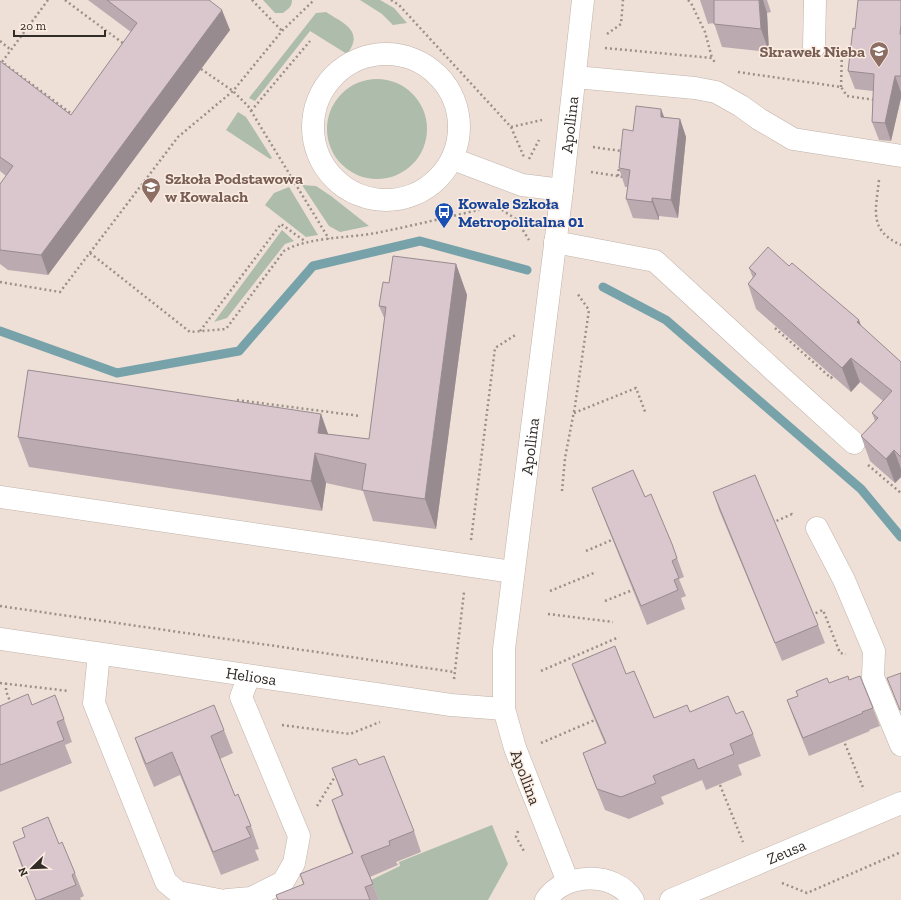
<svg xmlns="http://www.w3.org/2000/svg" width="901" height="900" viewBox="0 0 901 900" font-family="'Zilla Slab',serif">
	<rect width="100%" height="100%" fill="#eee0d6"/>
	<path fill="#adbcab" d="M263,0H292C292,7 288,9 283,13H275Z
		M360,0H380L394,8L407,23L393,25L382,14Z
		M326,12C343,23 365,31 347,54L310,31L255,101L249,98L316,13Z
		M327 129a50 50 0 1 1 100 0a50 50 0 1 1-100 0Z
		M238,112L246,117L272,158L270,159L226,130Z
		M302,185L316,186L331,196L369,226L340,232L329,226Z
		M289,187L318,235L306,237L265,205L274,193Z
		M282,230L294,241L285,244L227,318L214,322Z
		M492,825L508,864L488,900H379L371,880L400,866L399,862Z"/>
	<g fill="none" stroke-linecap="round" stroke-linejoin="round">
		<path stroke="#78a2aa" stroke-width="9" d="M603,287L666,320L861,489L901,537
			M0,331L117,373L239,351L313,266L420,241L527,270"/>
		<g stroke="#c1b2a9" stroke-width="23">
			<g id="minor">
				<path d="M814,47L815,0"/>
				<circle cx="386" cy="127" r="73"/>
				<path d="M575,77L695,88L716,92L741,106L759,119L793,139L901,156"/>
				<path d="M453,159L522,185L562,190"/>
				<path d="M555,242L655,261L781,377L854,443"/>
				<path d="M0,497L513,572"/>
				<path d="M817,528L844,580L874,651L873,677L901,745"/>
				<path id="s1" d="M0,639L451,705L504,709"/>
				<path d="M99,654L94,703L166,882L178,892L219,900"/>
				<path id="s2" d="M568,882L515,748L504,709V649L562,190L583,0"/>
				<path d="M227,900L251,898L283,882L294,863L299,836L241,697L249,676"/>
				<path d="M546,900C564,872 615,871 633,900"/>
				<path id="s3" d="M671,900L901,803"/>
			</g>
		</g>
		<path stroke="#9b9089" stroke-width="2.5" stroke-dasharray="2 3" stroke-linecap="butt" d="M48,0L2,62L73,115
			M65,0L124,44
			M252,0L282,31
			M391,0L399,5L511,127L524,157
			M688,0L691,3L705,32L712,58
			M607,34L621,24L623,0
			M0,41L11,50
			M605,48L712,58L716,64
			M201,69L233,91L248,106L329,239
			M738,72L841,87L847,96L875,100
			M841,87L842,51
			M251,111L310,41
			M511,127L542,120
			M593,147L621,151V154
			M529,159L539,140
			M591,172L624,177
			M618,176L619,167
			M879,180C876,210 868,230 901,245
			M90,253L190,332L226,329L284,251C307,237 349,238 376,233C416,225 456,215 496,206L516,219L529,240
			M0,282L60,292L178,137L233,91L282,31L314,0
			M778,324L775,328L831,378L834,374
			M200,331L281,224L306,242
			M237,400L360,416
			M574,413L636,388L646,414
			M868,465L901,493
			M562,491L565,458L575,406L589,310L577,293
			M772,523L792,514L793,516
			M471,540L495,348L517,334
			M586,551L614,539
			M550,591L594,573
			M605,601L635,589
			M0,606L454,672
			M548,614L613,622
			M811,615L823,610L840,653L846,654
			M541,671L619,637
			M454,679L464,592
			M0,683L69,691
			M6,683V691L11,704
			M282,725L350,734L380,722
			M843,739L864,790
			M541,743L597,719
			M720,785L743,842
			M317,806L336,775
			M518,831L516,837L525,853
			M782,883L807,893L901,852"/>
		<use href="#minor" stroke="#fff" stroke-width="22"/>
	</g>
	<path fill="#bbabb0" d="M88,0H209L230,30L48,275L8,270L0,264V184L6,176L0,171V61L71,115L131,32Z
		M700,0H767L771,12L767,13L769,52L722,47L714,23L708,24Z
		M901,0V98L891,141L879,140L872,122L873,91L855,89L848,71Z
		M664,117L680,119L686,137L678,218L659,216V220L633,218L626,199L628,187H625L619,168L633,131Z
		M456,264L467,295L436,529L373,521L363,491L326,483L322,511L29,467L18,437L321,414L328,434L369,439L385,320L379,306L389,283Z
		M789,266L861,326L901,362V477L895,483L870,461L861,436L875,421L872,413L883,401L860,382L851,392L756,309L748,284L753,278L749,268Z
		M592,488L645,497L672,544L684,577L679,579L686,596L681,598L685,609L647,625L599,506Z
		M713,492L818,625L825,643L782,661L719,510Z
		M572,664L626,674L654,718L690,712L736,714L753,734L761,756L738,765L742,775L706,790L702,780L661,797L664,804L629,819L605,810L591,775L583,753L605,744L580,685Z
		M849,680L873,708L880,726L869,730L870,731L809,756L794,719L787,700L829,683Z
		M32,705L64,719L72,742L65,745L72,763L0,792V706Z
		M224,730L233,753L220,759L235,796L251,826L259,849L255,850L259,860L221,875L180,775L154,787L143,761L135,738Z
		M359,765L414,831L421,852L396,862L398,865L370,877L379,900H278L303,884L300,874L352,853L339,821L332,800L342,796L332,768Z
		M13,842L59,844L75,873L84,896L80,898L81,900H36L21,865Z"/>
	<path fill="#988b90" d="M759,0H763L767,13L769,52L761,29Z
		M222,10L230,30L48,275L41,255Z
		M895,76L901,92V98L891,141L885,123Z
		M661,109L668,127L661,117Z
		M680,119L686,137L678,218L671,200Z
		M652,198L659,216V220L652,202Z
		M456,264L467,295L436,529L425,499Z
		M859,320L868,345L857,322Z
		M851,358L860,382L851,392L842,368Z
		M321,414L332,445L318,433Z
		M894,450L901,469V477L895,483L886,459Z
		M315,453L326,483L322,511L311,481Z"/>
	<path fill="#d9c7cd" stroke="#988b90" d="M107,0H209L222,10L41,255L0,250V184L13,166L0,157V61L71,115L137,23Z
		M714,0H759L761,29L714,24Z
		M858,0H901V25L900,34H901V76H895L885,123L872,122L874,74L848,71L853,28L855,29Z
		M636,106L661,109V117L680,119L671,200L652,198V202L626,199L630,170L619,168L623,129L633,131Z
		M768,247L789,266L792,263L859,320L857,322L901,362V457L894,450L886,459L861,436L878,418L872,413L892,391L851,358L842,368L748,284L756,274L749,268Z
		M393,256L456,264L425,499L362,490L366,464L315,453L311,481L18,437L28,370L321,414L318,433L369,439L386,307L379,306L383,282L389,283Z
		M633,470L645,497L651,494L672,544L677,558L672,561L679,578L674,580L678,590L641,606L592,488Z
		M755,475L818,625L775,643L713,492Z
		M615,646L626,674L634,671L654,718L687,705L690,712L728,696L736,714L743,711L753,734L730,744L734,754L698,769L694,759L653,776L656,783L621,797L597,789L583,753L606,743L572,664Z
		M901,673V710H900L887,678Z
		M848,676L849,680L860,676L873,708L862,712L863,713L803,738L787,700L798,696L796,691L827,678L829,683Z
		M28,694L32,705L55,695L64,719L57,722L64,740L0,765V706Z
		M214,705L224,730L211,736L235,796L238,794L251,826L246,827L251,837L213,852L172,752L146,764L135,738Z
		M384,756L414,831L389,841L390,845L361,856L373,884L365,887L370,900H278L276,895L304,884L300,874L353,853L332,800L343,795L332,768L356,759L359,765Z
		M48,817L59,844L62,842L75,873L72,875L76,885L39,900H36L13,842L25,837L22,828Z"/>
	<defs>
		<g id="school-pin" transform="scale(1)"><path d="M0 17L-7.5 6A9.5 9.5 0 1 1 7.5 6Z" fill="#8d6e63" stroke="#fcede3"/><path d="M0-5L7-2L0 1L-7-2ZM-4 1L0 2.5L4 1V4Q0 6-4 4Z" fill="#fff"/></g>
		<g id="bus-pin" transform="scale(1)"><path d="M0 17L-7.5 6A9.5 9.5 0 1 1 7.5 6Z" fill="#1a4fb4" stroke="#fcede3"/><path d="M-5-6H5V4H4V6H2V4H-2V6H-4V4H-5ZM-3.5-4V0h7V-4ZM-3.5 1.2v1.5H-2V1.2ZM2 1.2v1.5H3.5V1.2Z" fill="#fff"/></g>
	</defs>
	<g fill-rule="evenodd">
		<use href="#school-pin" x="879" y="51"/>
		<use href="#school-pin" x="151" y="187"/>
		<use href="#bus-pin" x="444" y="212"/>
	</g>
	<g text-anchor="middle" stroke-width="3" stroke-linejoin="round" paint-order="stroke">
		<g font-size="16" font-weight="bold" fill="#785e54" stroke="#fcede3" text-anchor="end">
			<text x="865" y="57">Skrawek Nieba</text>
			<text x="165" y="184" text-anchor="start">Szkoła Podstawowa<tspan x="165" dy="18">w Kowalach</tspan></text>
		</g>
		<g font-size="16" fill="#322c28" stroke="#fcede3">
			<text dy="6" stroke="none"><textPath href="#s2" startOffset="773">Apollina</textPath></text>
			<text dy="6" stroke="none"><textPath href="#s2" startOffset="449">Apollina</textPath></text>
			<text dy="6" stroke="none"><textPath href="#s1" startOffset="254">Heliosa</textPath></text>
			<text transform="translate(526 777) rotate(69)" y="6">Apollina</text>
			<text dy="6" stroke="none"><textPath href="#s3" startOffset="125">Zeusa</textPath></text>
		</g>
		<g font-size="16" font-weight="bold" fill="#164399" stroke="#fcede3" text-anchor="start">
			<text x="458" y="209">Kowale Szkoła<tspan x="458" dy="18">Metropolitalna 01</tspan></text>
		</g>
	</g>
	<g transform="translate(32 868) rotate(247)" stroke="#fcede3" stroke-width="3" paint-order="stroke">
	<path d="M0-3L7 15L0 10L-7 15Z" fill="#322c28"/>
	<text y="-6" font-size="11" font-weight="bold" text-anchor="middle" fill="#322c28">N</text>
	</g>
	<path d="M14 30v6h91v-6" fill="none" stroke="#322c28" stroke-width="2"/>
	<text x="20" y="30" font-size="12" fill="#322c28" stroke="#fcede3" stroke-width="3" paint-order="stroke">20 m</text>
</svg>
